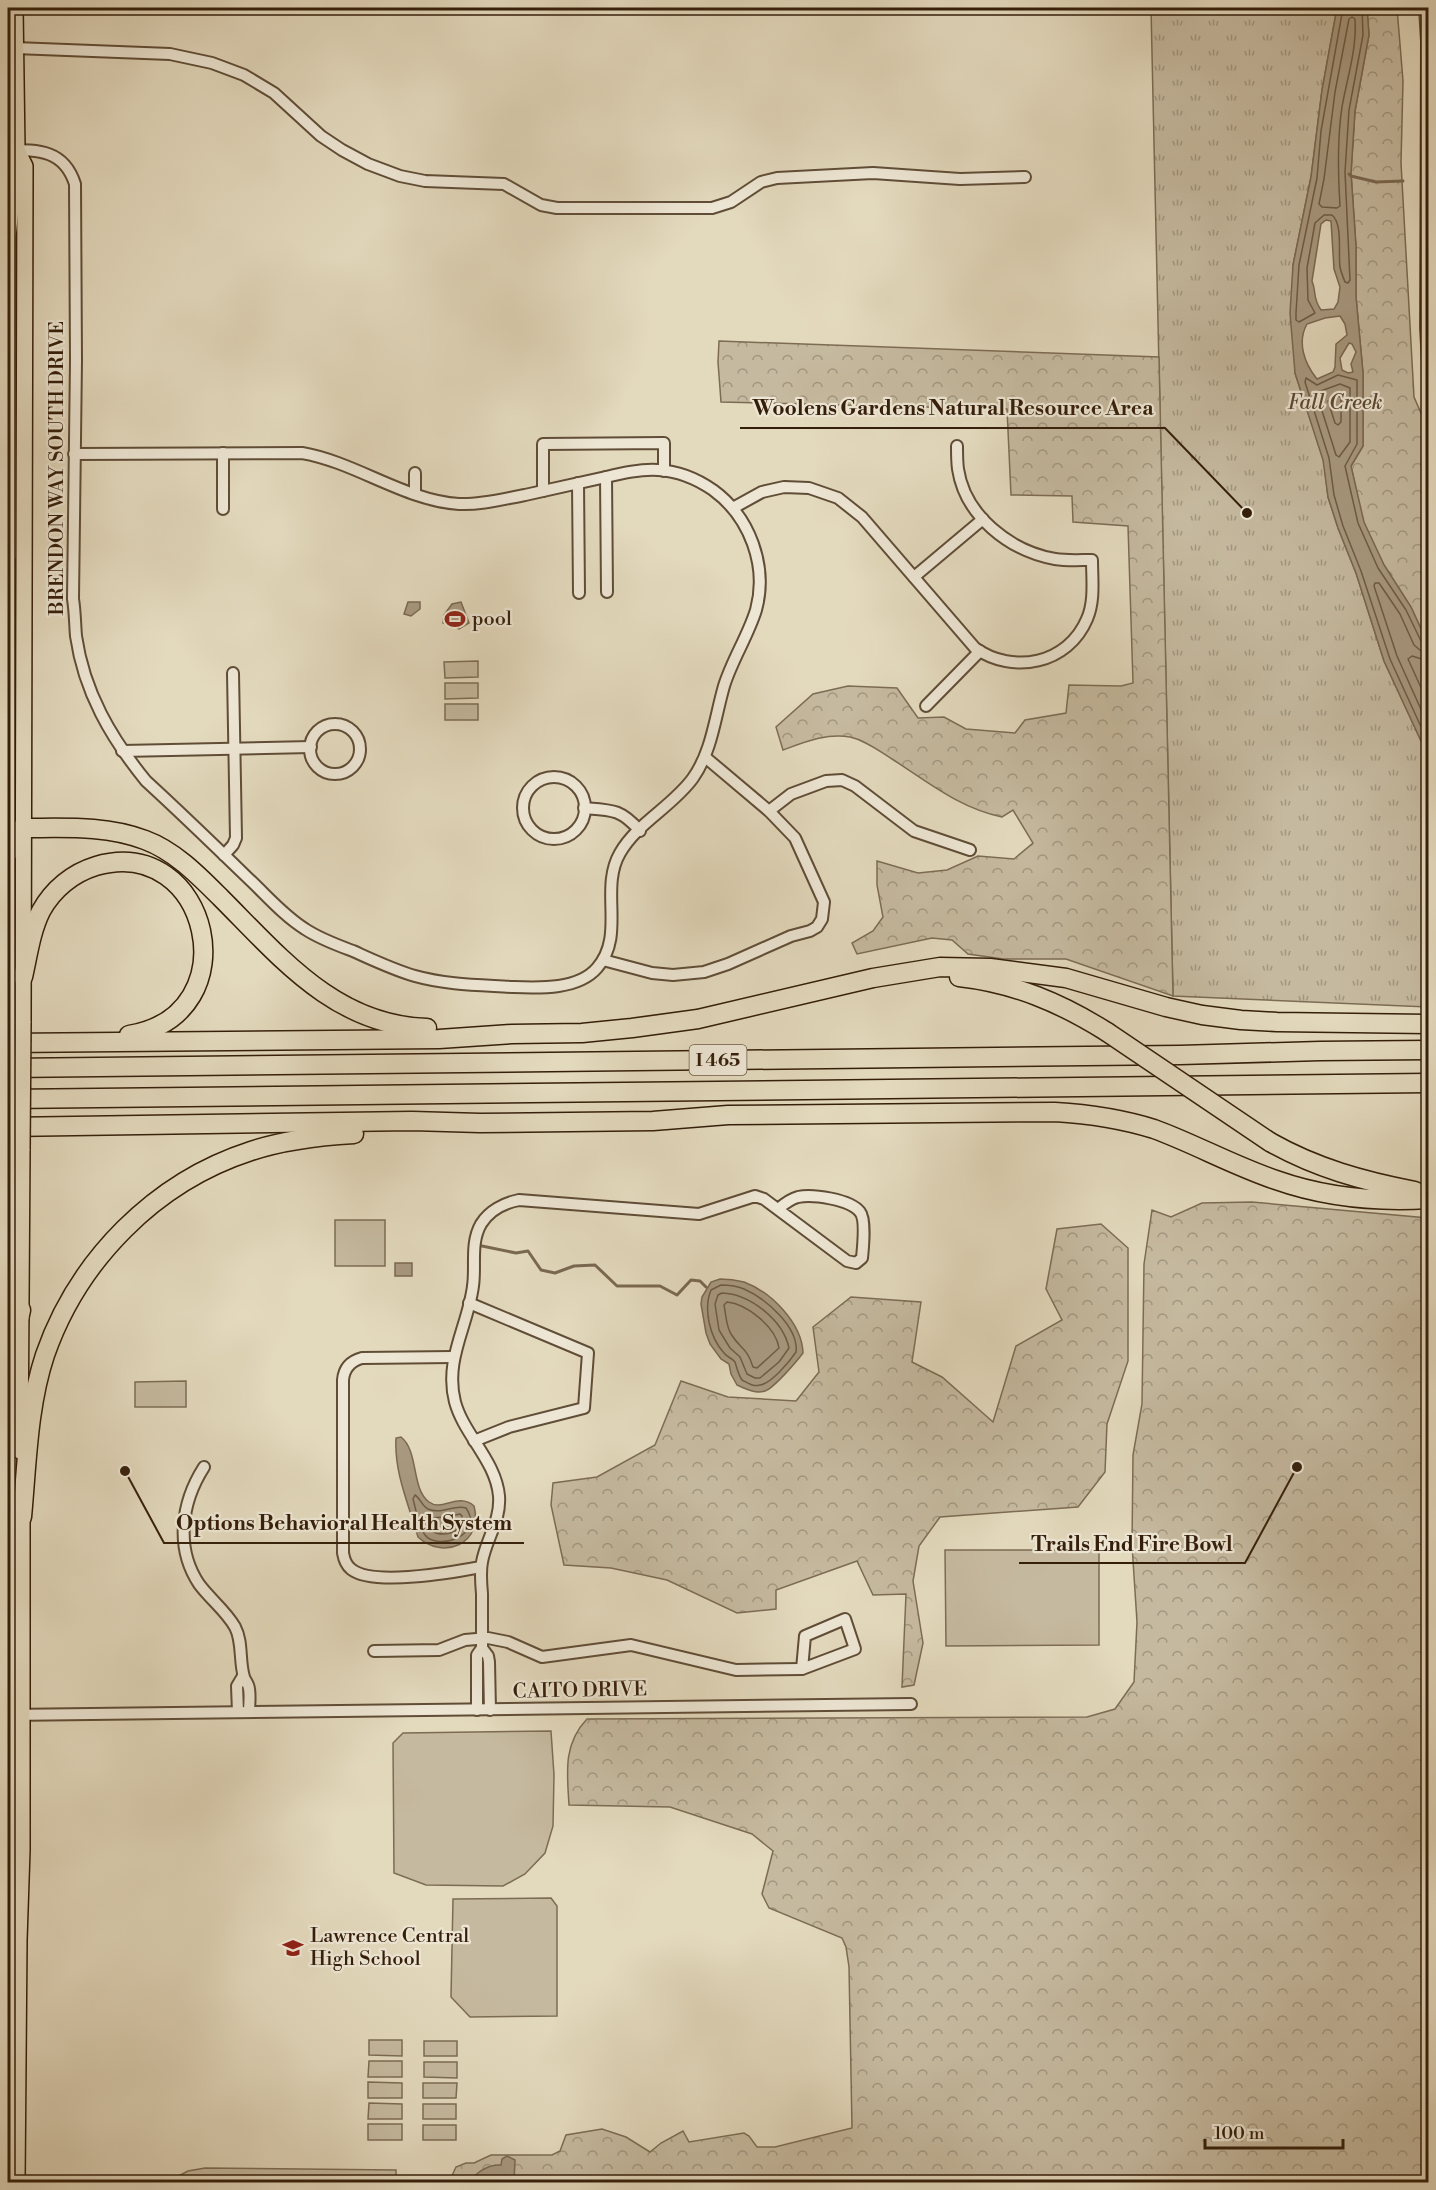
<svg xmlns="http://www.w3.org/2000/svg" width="1436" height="2190" font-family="'Libre Bodoni',serif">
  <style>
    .grass { fill: url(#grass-tufts); stroke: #7c6c54; stroke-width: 1.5 }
    .forest { fill: url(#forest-crowns); stroke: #7c6c54; stroke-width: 1.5 }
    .pitch { fill: #c5b99f; stroke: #7c6c54; stroke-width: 1.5 }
    .water { fill: #a89980; stroke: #7a6851; stroke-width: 1.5; fill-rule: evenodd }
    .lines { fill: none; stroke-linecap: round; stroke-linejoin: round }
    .shore { stroke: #6e5c45; stroke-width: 1.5 }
    .stream { stroke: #7a6851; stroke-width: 3 }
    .minor-casing { stroke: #604d37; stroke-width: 14 }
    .primary-casing { stroke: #341e0a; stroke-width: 18 }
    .motorway-casing { stroke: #341e0a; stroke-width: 21 }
    .minor { stroke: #ede6d4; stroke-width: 10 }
    .primary { stroke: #e3d9bd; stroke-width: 15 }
    .motorway { stroke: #e3d9bd; stroke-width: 18 }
    .primary-bridge-casing { stroke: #341e0a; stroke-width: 18; stroke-linecap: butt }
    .motorway-bridge-casing { stroke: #341e0a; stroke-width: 21; stroke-linecap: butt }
    .primary-bridge { stroke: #e3d9bd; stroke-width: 15 }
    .motorway-bridge { stroke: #e3d9bd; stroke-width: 18 }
    .labels { text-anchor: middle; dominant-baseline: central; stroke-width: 4.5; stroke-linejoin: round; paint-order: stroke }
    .shield { fill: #ede6d4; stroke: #6c5a47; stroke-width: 1.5 }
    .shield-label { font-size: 18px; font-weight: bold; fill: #341e0a }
    .street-label { font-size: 20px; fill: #341e0a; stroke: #ede6d4 }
    .poi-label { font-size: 20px; fill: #341e0a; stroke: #ede6d4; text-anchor: start }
    .water-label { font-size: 21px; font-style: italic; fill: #5d4933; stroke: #ede6d4 }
    .leader { fill: none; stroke: #341e0a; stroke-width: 2 }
    .callout-dot { fill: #341e0a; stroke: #ede6d4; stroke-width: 2 }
    .callout-label { font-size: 21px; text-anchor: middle; font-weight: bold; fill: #341e0a; stroke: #ede6d4; stroke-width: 4.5; stroke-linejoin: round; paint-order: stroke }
  </style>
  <defs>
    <pattern id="grass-tufts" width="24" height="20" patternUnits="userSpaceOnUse" patternTransform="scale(1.5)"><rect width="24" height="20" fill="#c5b99f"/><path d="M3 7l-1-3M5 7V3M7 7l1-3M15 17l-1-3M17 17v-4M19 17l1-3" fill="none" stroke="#a19680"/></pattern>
    <pattern id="forest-crowns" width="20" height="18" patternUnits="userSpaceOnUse" patternTransform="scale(1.5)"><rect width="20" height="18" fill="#c5b99f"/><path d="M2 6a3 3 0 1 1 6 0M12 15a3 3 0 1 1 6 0" fill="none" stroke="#a19680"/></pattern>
  </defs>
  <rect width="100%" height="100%" fill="#e3d9bd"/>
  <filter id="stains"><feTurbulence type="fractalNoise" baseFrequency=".00333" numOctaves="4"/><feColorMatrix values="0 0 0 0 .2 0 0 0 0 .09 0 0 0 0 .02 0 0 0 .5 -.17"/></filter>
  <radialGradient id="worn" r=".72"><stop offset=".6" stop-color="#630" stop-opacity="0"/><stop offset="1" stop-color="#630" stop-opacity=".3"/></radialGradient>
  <path class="grass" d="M1151 8H1337L1322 90 1311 177 1293 265 1295 373 1324 460 1328 497 1338 528 1356 573 1384 661 1428 756V1007L1173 996Z"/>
  <g class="forest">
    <path d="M1367 8H1397L1403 81 1401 163 1414 397 1428 429V644L1411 607 1384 565 1363 522 1351 466 1363 446V373L1356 297V246L1351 173 1355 111 1369 35Z"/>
    <path d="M719 341 1159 357 1173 996 1066 959H1003L968 954 952 940 932 938 857 954 852 943 873 931 883 917 877 885V861L918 873 947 870 978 856 1014 859 1033 843 1013 810 1002 817C959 808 928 782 892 759 880 751 864 740 850 737 826 733 805 742 783 750L776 727 813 694 848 686 897 688 918 718 944 717 966 729 1015 733 1025 720 1066 713 1069 685 1121 686 1133 683 1128 526 1073 522 1072 496 1011 495 1007 409 721 402 718 362Z"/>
    <path d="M1252 1202 1428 1218V2182H449L456 2167 466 2163H474L491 2155H552L560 2151 566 2135 602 2129 626 2137 650 2152 661 2143 683 2131 689 2142 744 2133 749 2136 757 2147H775L852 2128 849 1967 846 1947 842 1938 769 1908 762 1894 773 1851 752 1834 670 1807 569 1805C567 1773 563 1744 587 1719L1087 1717 1115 1709 1134 1682 1137 1622 1132 1545 1133 1455 1142 1404 1144 1264 1152 1210 1171 1217 1202 1203Z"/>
    <path d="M1101 1224 1128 1248V1361L1107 1424 1105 1472 1078 1507 940 1517 919 1546 913 1581 923 1643 914 1685 902 1687 906 1594 873 1595 857 1561 776 1590V1609L737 1613 667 1580 611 1568 564 1565 551 1505 553 1483 597 1477 655 1445 681 1381 728 1397 796 1401 819 1372 813 1327 851 1297 921 1302 912 1362 942 1377 993 1422 1016 1346 1062 1320 1046 1289 1057 1229Z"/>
  </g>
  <g class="pitch">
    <path d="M478 661V677L445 678 444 662Z"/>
    <path d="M445 683H478V698L445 699Z"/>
    <rect x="445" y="704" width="33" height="16"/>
    <rect x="335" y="1220" width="50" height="46"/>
    <path d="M186 1381V1407H135V1382Z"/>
    <path d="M945 1550H1099V1645L946 1646Z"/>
    <path d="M551 1731 554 1775 553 1826 545 1853 525 1874 503 1886 426 1885 394 1873 393 1743 403 1733Z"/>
    <path d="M551 1898 557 1906V2016L470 2017 451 1997 453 1899Z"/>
    <path d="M369 2040H402V2056L369 2055Z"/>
    <rect x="424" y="2041" width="33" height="15"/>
    <path d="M369 2061H402V2077H368Z"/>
    <path d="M424 2062H457V2078L424 2077Z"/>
    <path d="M368 2082 402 2083V2098H368Z"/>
    <path d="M423 2083H457L456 2098H423Z"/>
    <path d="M369 2103 402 2104V2119H368Z"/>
    <rect x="423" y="2104" width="33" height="15"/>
    <rect x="368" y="2124" width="34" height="16"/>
    <rect x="423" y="2125" width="33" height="15"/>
    <path d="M205 2168 396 2170V2182L205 2180 167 2182 188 2171Z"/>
  </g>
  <g class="water">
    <path d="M1337 8H1367L1369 35 1355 111 1351 173 1356 246V297L1363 373V446L1351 466 1364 522 1384 565 1411 607 1428 644V756L1384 661 1356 573 1338 528 1328 497 1323 460 1295 373 1290 313 1293 265 1311 177 1322 90ZM1326 220 1331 221 1334 269 1340 287 1338 302 1334 309 1321 310C1312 297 1317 293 1312 281L1321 224ZM1340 316 1345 324 1347 335 1336 344 1335 367 1333 372 1317 379C1304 363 1297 342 1307 324L1325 318ZM1349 343 1352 344 1356 352 1351 364 1353 372 1348 373 1342 370 1340 358Z"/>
    <path d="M408 602H420V609L411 616 404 614Z"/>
    <path d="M461 602 469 623 459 629 443 623 444 615 452 604Z"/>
    <rect x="395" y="1263" width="17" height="13"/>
    <path d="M720 1279C728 1279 736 1280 744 1282 771 1292 802 1323 803 1353 797 1361 774 1388 765 1391 755 1394 746 1389 737 1385L731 1374 729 1364 721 1359 710 1344 706 1333 701 1304 702 1297 711 1282Z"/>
    <path d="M401 1437C419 1451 411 1489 429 1502 442 1512 458 1492 474 1506 484 1545 442 1560 418 1537 409 1505 394 1473 396 1438Z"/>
    <path d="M507 2156 515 2160 514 2182H470C476 2172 489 2164 501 2165L502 2159Z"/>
  </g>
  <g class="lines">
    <g class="shore">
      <path d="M1343 8 1321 131 1317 178 1299 265 1296 313V320L1299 322 1315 313 1308 300 1307 268 1315 223 1324 215H1332C1343 224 1338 253 1340 267 1341 272 1343 277 1345 282L1348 283 1350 280 1345 172 1349 110 1363 35 1362 8"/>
      <path d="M1352 17 1355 19C1357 50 1347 78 1342 107 1337 139 1338 174 1340 206L1337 208 1322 207 1319 204 1324 179 1335 92 1349 19Z"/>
      <path d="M1340 384 1350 388V442L1339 457 1336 455 1317 395 1318 392Z"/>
      <path d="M1338 395 1341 398V422L1338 425 1335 423 1328 401Z"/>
      <path d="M1428 645 1421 641 1406 610 1378 568 1358 523 1345 466 1357 444V380L1338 375 1317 385 1306 378 1305 382 1329 458 1334 495 1343 526 1361 571 1390 659 1428 742"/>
      <path d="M1428 652 1421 651 1414 645 1400 614 1379 583H1375L1374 586 1397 656 1428 725"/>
      <path d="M1428 661 1412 656 1408 659 1428 703"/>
      <path d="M721 1285C729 1285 737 1286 744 1289 765 1298 799 1327 796 1352 790 1361 771 1384 760 1385 753 1387 748 1383 742 1380 738 1374 737 1368 735 1362 732 1358 727 1357 724 1353 710 1338 703 1309 711 1290Z"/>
      <path d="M722 1293C750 1294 783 1320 789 1348L779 1362 760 1378H755L747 1374 740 1357 730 1348 719 1330 715 1304 718 1295Z"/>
      <path d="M727 1302C747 1304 776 1327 779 1348L757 1368 753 1367C747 1347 740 1349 731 1334 726 1326 726 1315 724 1305Z"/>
      <path d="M415 1495C420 1498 422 1506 428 1509 441 1515 454 1504 466 1508 485 1536 437 1551 425 1535 418 1526 416 1509 413 1499Z"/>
      <path d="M460 1514 462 1516V1523C456 1535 441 1537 430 1530L427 1521 429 1518 445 1517Z"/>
    </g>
    <g class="stream">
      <path d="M1349 174 1351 176 1376 182 1403 181"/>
      <path d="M482 1246 516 1253 528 1251 541 1270 555 1273 574 1266 595 1265 617 1286H660L677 1295 691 1280 700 1281 706 1287"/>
    </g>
    <g class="minor-casing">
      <g id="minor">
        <path d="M1425 8 1427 41 1426 328 1428 362"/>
        <path d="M15 48 170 54 212 63 244 75 274 93 321 136 342 150 368 164 400 176 425 181 504 184 541 205 557 208H712L731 202 761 182 777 178 873 173 960 179 1025 177"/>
        <path d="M8 150C39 150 64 150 75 184L76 360 73 599C75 611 75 624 76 636 84 692 111 738 146 781 181 813 215 846 249 879 267 896 284 916 305 929 320 939 337 945 353 951 373 960 394 970 415 976 447 985 480 985 512 987 539 988 578 990 597 968 626 935 599 889 620 853 637 823 673 806 693 778 712 751 715 717 724 686 732 660 748 636 756 610 768 566 750 517 713 490 697 479 677 471 658 470 640 469 623 473 606 477 579 483 552 489 525 495 503 499 481 505 459 504 406 501 355 462 302 453L74 454"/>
        <path d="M223 453V509"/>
        <path d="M415 473V493"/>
        <path d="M606 477 607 592"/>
        <path d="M578 483 579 593"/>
        <path d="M543 491V444L664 443V471"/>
        <path d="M733 508 762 492 784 487 809 488 838 498 862 517 975 648C1013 675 1068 664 1087 619 1095 601 1092 579 1092 560 1080 560 1067 561 1055 559 1010 551 965 516 958 469 957 462 957 453 957 446"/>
        <path d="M914 577 983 519"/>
        <path d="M926 706 980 651"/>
        <circle cx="335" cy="749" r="25"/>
        <path d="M122 751 311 747"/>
        <circle cx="554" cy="808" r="31"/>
        <path d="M584 808C612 810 621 809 640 831"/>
        <path d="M769 811 791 794 826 781 842 780 855 786 914 831 970 850"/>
        <path d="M224 855 233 845 236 838 233 673"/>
        <path d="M603 960 652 973 673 975 704 972 728 964 791 936 810 931 817 927 822 919 824 902 795 838 769 811 705 757"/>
        <path d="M469 1303 588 1353 584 1408 509 1427 474 1441"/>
        <path d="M453 1357 362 1358C351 1361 344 1368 343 1380V1553C344 1559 346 1565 351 1569 373 1587 454 1572 481 1567"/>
        <path d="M204 1467C181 1503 175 1548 199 1584 210 1599 226 1611 235 1627 243 1642 239 1661 244 1677 245 1680 247 1682 248 1685 251 1692 249 1704 249 1712"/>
        <path d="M845 1619 855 1649 802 1669 805 1636Z"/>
        <path d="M482 1648 488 1656 489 1662 490 1710"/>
        <path d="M374 1651 439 1650 465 1640 488 1638 508 1642 542 1657 631 1645 736 1670 802 1669"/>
        <path d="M477 1710V1655L482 1648C482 1630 482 1612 482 1594 481 1583 480 1572 482 1562 486 1539 501 1521 499 1496 496 1461 464 1435 455 1402 444 1360 468 1326 473 1286 476 1266 470 1243 481 1224 489 1211 504 1203 519 1200L699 1214 755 1196 764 1199 847 1261 856 1263 862 1258C863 1248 866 1219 860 1212 850 1199 812 1194 798 1197 790 1199 784 1204 778 1209"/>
        <path d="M238 1712 237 1686 243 1676"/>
        <path d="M8 1715 911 1704"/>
        <path d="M8 1850H22"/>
      </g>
    </g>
    <g class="primary-casing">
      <g id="primary">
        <path d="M17 150 25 166 23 1023"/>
        <path d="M8 557V237L17 150 15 8"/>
        <path d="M20 1451 22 1149"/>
        <path d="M17 2182 19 1940 22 1850V1508"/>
      </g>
    </g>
    <g class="motorway-casing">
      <g id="motorway">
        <path d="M8 853 14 832 23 828C64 828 106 825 145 840 175 851 199 876 221 898 280 957 336 1026 427 1028"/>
        <path d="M23 977C28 955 31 931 41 911 53 889 73 873 96 866 209 833 252 1015 129 1035"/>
        <path d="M959 977C1014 983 1061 1003 1107 1032"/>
        <path d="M8 1043 439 1039 512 1034 582 1033 632 1028 698 1019 873 978 940 967 990 968 1066 978 1166 1007 1202 1015 1241 1020 1277 1022 1428 1024"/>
        <path d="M8 1068 1180 1055 1320 1051 1428 1050"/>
        <path d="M8 1099 1428 1083"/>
        <path d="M8 1127 412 1121 480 1123 653 1121 728 1115 1055 1112C1089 1114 1122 1119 1154 1129 1195 1144 1234 1166 1276 1180 1324 1197 1378 1202 1428 1199"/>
        <path d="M1270 1142C1316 1168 1363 1181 1415 1191"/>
        <path d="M8 1332 18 1324 21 1310"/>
        <path d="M22 1517C27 1463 28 1406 45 1355 78 1260 155 1182 251 1151 284 1140 319 1136 354 1134"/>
      </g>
    </g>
    <use href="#minor" class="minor"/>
    <use href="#primary" class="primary"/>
    <use href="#motorway" class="motorway"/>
    <g class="primary-bridge-casing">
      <path id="primary-bridge" d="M22 1149 23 1023"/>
    </g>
    <g class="motorway-bridge-casing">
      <path id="motorway-bridge" d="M1107 1032 1270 1142"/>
    </g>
    <use href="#primary-bridge" class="primary-bridge"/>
    <use href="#motorway-bridge" class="motorway-bridge"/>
  </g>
  <defs>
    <g id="stadium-bare" transform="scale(1.62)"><path d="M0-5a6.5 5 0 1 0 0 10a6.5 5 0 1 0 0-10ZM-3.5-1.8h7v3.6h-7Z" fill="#8f2418" stroke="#ede6d4" stroke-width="2.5" paint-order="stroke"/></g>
    <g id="school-bare" transform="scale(1.62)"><path d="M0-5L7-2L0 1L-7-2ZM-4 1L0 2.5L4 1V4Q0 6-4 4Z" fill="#8f2418" stroke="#ede6d4" stroke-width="2.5" paint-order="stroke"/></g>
  </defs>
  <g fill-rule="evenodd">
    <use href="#stadium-bare" x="455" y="619"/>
    <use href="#school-bare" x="293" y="1948"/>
  </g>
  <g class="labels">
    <rect class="shield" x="689.5" y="1045" width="57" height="30" rx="4.5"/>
    <g class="shield-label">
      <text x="718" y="1060">I 465</text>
    </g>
    <g class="street-label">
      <text transform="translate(57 468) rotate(-90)">BRENDON WAY SOUTH DRIVE</text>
      <text transform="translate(580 1691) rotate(-1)">CAITO DRIVE</text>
    </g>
    <g class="poi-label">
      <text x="472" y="619">pool</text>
      <text x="310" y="1936">Lawrence Central<tspan x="310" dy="23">High School</tspan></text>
    </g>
    <g class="water-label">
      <text x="1335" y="403">Fall Creek</text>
    </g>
  </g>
  <path class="leader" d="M1247 513L1165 428H740M125 1471L164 1543H524M1297 1467L1245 1563H1019"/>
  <g class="callout-dot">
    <circle cx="1247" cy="513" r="6"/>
    <circle cx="125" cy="1471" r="6"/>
    <circle cx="1297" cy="1467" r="6"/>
  </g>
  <g class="callout-label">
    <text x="953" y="415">Woolens Gardens Natural Resource Area</text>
    <text x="344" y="1530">Options Behavioral Health System</text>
    <text x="1132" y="1551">Trails End Fire Bowl</text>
  </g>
  <rect width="1436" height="2190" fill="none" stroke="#e3d9bd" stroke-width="30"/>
  <rect x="9" y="9" width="1418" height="2172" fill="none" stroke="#341e0a" stroke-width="3"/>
  <rect x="15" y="15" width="1406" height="2160" fill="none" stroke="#341e0a" stroke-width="1.5"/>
  <path d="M1205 2139v9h138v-9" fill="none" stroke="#341e0a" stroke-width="3"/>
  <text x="1214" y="2139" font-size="18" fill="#341e0a" stroke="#ede6d4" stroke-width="4.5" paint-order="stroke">100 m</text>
  <rect width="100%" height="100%" filter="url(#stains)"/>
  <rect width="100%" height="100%" fill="url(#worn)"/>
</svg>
